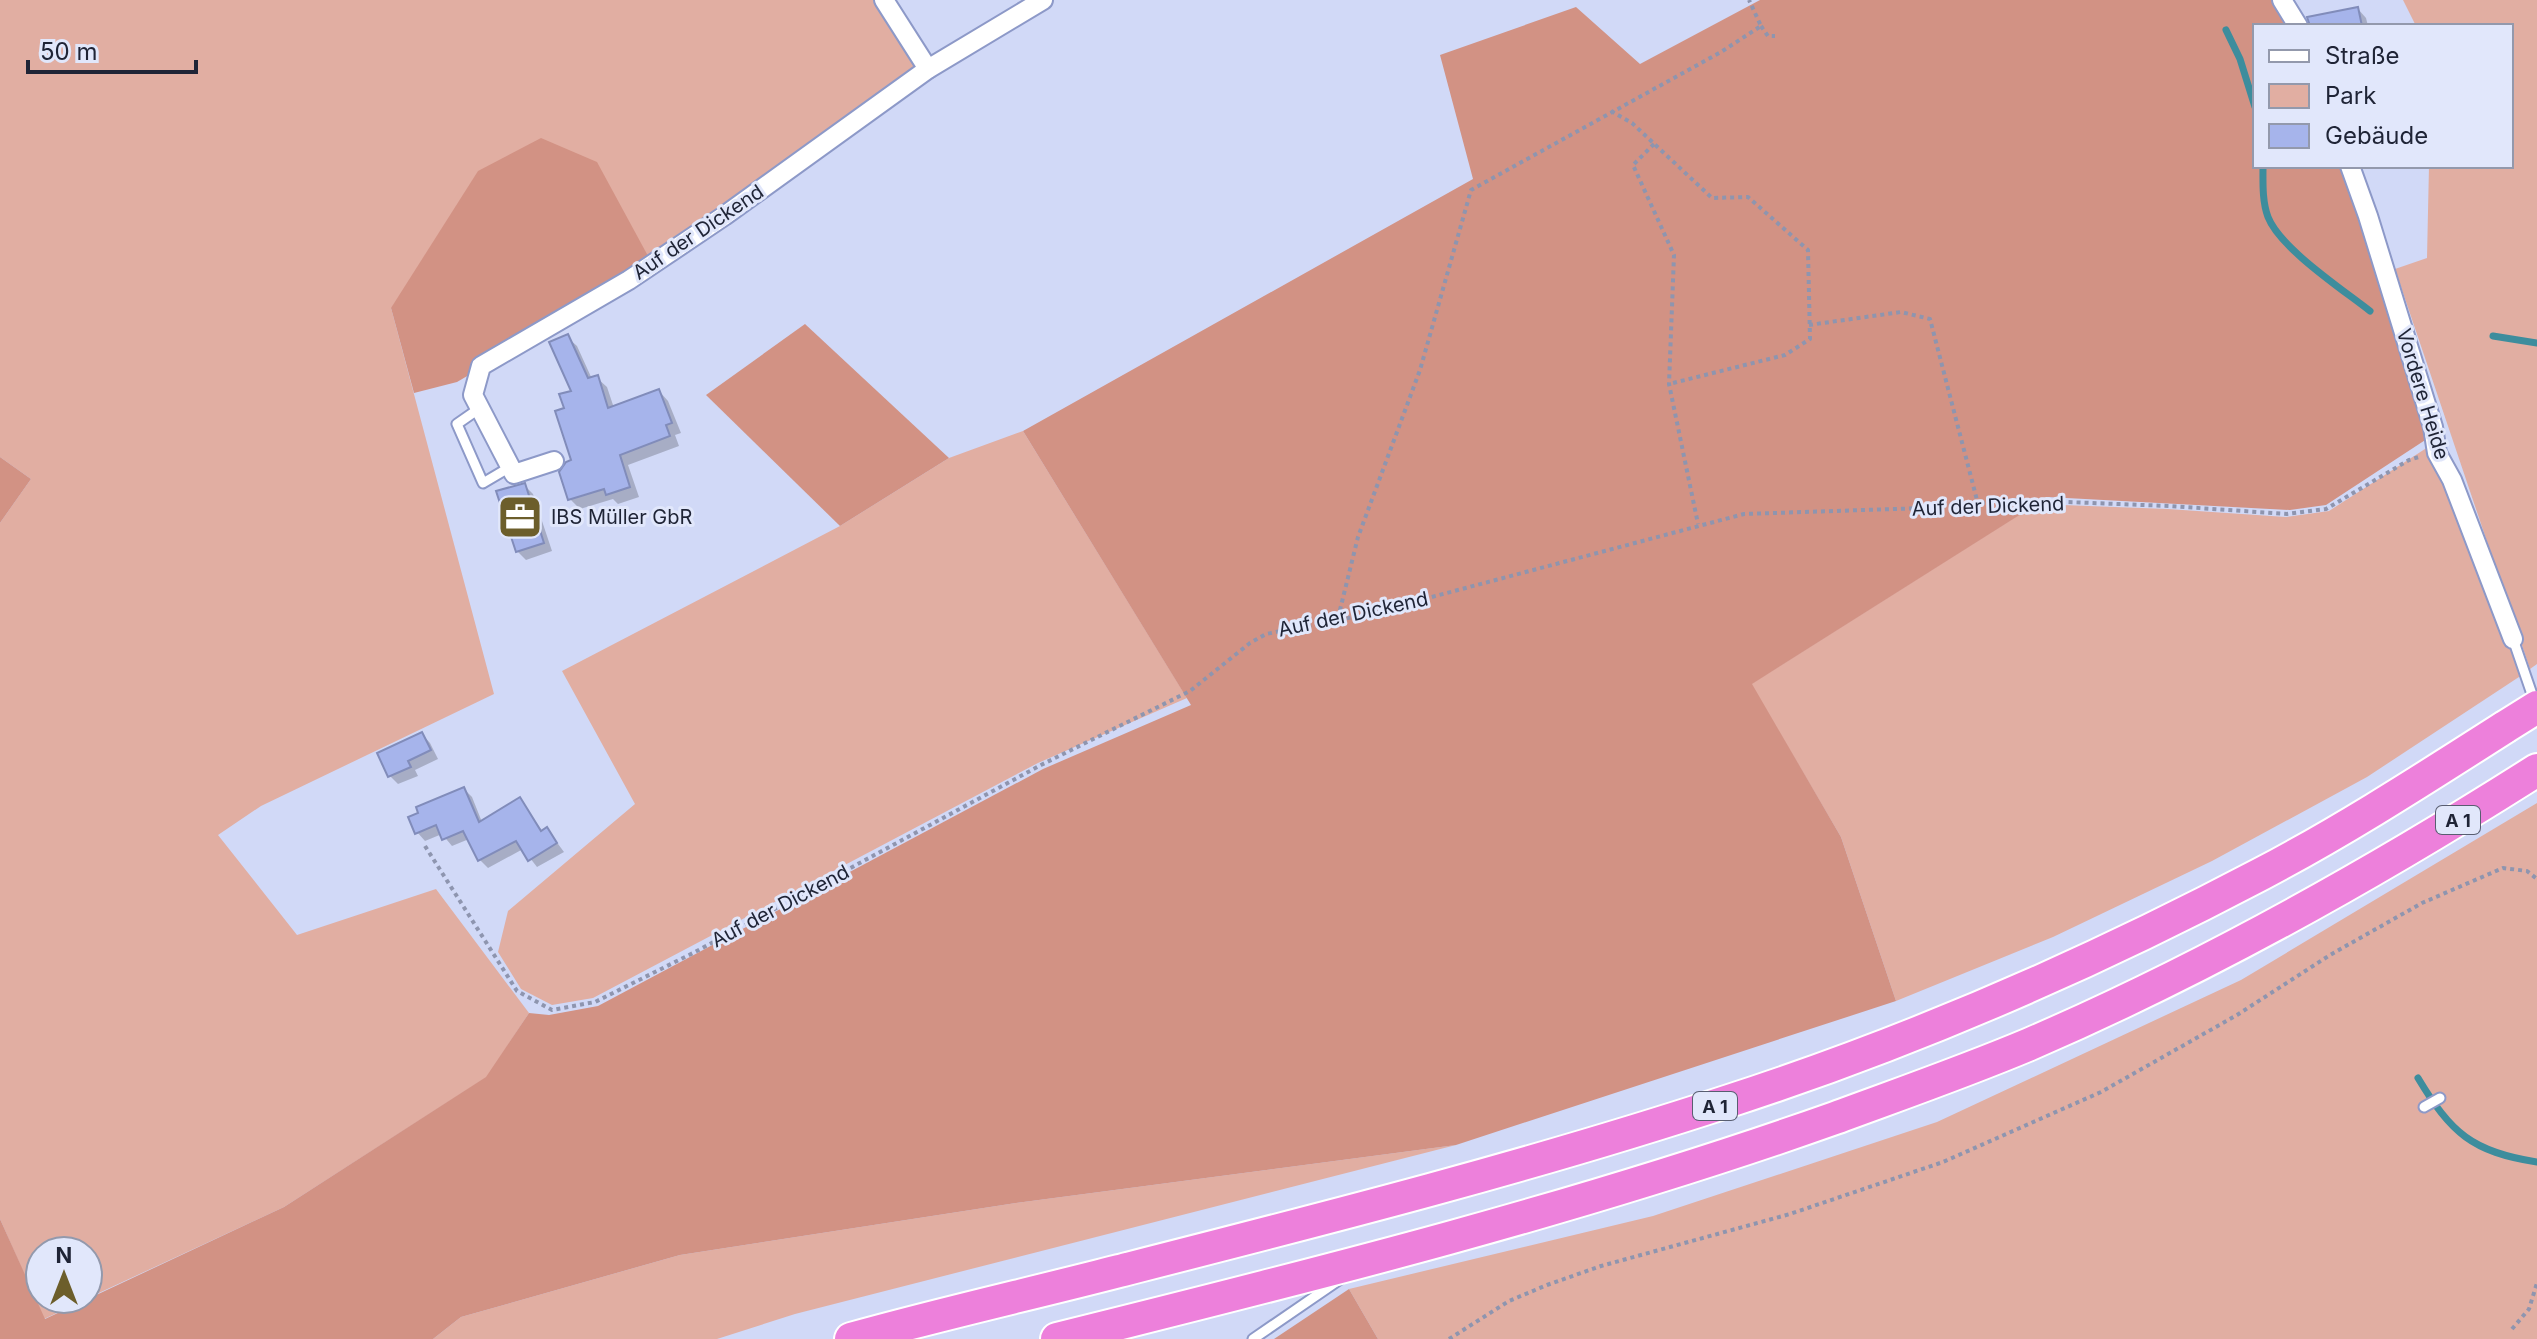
<svg xmlns="http://www.w3.org/2000/svg" width="2537" height="1339" font-family="Inter,sans-serif">
  <style>
    .green { fill: #e1aea2 }
    .forest { fill: #d29284 }
    .shadow { fill: #0003 }
    .lines { fill: none; stroke-linecap: round; stroke-linejoin: round }
    .stream { stroke: #3d8d9d; stroke-width: 7 }
    .building { fill: #a6b4eb; stroke: #818cba; stroke-width: 2 }
    .service-casing { stroke: #8d99c8; stroke-width: 13 }
    .minor-casing { stroke: #8d99c8; stroke-width: 22 }
    .motorway-casing { stroke: #fff; stroke-width: 36 }
    .path { stroke: #8e95af; stroke-width: 4; stroke-dasharray: 4 4; stroke-linecap: butt }
    .service { stroke: #fff; stroke-width: 9 }
    .minor { stroke: #fff; stroke-width: 18 }
    .motorway { stroke: #ed80db; stroke-width: 32 }
    .motorway-bridge-casing { stroke: #fff; stroke-width: 36; stroke-linecap: butt }
    .motorway-bridge { stroke: #ed80db; stroke-width: 32 }
    .labels { text-anchor: middle; dominant-baseline: central; stroke-width: 6; stroke-linejoin: round; paint-order: stroke }
    .shield { fill: #e1e7fb; stroke: #595e71; stroke-width: 2 }
    .shield-label { font-size: 18px; font-weight: bold; fill: #1f2436 }
    .street-label { font-size: 20px; fill: #1f2436; stroke: #e1e7fb }
    .poi-label { font-size: 20px; fill: #1f2436; stroke: #e1e7fb; text-anchor: start }
  </style>
  <rect width="100%" height="100%" fill="#d1d9f7"/>
  <g class="green">
    <path d="M0 0H876L918 68 649 258 391 308 494 694 261 806 218 835 297 935 436 889 529 1013 487 1077 284 1207 88 1298V1251H40V1299H87L44 1319 0 1219V523L31 479 0 457Z"/>
    <path d="M2403 0H2537V664L2530 669 2395 269 2427 258 2429 166H2511V26H2416Z"/>
    <path d="M1023 431 1187 698 1038 763 593 998 552 1005 521 989 498 952 508 911 635 804 562 671 840 526 949 458Z"/>
    <path d="M2442 438 2522 675 2367 777 2212 861 2053 937 1896 1001 1841 837 1751 684 2036 504 2168 509 2286 517 2329 511Z"/>
    <path d="M2537 803V1339H1378L1349 1289 1653 1216 1937 1122 2241 980Z"/>
    <path d="M1456 1145 795 1314 717 1339H433L461 1317 680 1255 1016 1203Z"/>
  </g>
  <g class="forest">
    <path d="M1760 0H2275L2289 26H2255V166H2342L2439 431 2326 505 2290 510 2048 497 1752 684 1841 837 1896 1001 1456 1145 1016 1203 680 1255 461 1317 433 1339H0V1219L45 1319 284 1207 486 1077 529 1013 549 1015 598 1006 1043 769 1191 705 1023 431 1473 179 1440 55 1576 7 1640 64Z"/>
    <path d="M541 138 597 162 654 267 457 382 414 393 391 308 478 171Z"/>
    <path d="M805 324 949 458 840 526 706 395Z"/>
    <path d="M0 457 31 479 0 523Z"/>
    <path d="M1349 1289 1378 1339H1274Z"/>
  </g>
  <g class="shadow">
    <path d="M2358 9 2366 18 2368 26H2318Z"/>
    <path d="M567 337 577 346 592 379 597 378 607 387 614 408 659 391 668 401 681 433 675 435 679 446 628 465 639 497 618 504 613 499 580 509 570 499 573 462 566 410 573 392Z"/>
    <path d="M524 485 533 494 552 551 526 560 517 551Z"/>
    <path d="M422 734 430 743 438 759 415 770 418 776 398 784 390 776Z"/>
    <path d="M464 789 472 797 482 822 520 800 543 832 547 829 564 852 537 867 523 849 488 868 480 860 469 839 452 846 442 834 425 841 417 832Z"/>
  </g>
  <g class="lines">
    <g class="stream">
      <path d="M2226 30 2240 59 2255 107"/>
      <path d="M2263 166C2263 182 2262 201 2268 217 2280 248 2342 289 2370 311"/>
      <path d="M2493 336 2537 343"/>
      <path d="M2418 1078C2451 1133 2472 1152 2537 1162"/>
    </g>
  </g>
  <g class="building">
    <path d="M2358 7 2362 26H2310L2307 17Z"/>
    <path d="M568 334 588 378 598 375 608 408 659 389 672 423 666 425 670 436 620 455 630 487 606 495 604 489 568 500 559 472 566 462 571 460 555 411 564 408 559 394 571 391 549 342Z"/>
    <path d="M525 483 544 543 516 552 496 491Z"/>
    <path d="M422 732 431 750 408 761 411 767 388 777 377 753Z"/>
    <path d="M464 787 479 822 520 797 541 831 547 827 557 843 528 861 516 841 478 861 463 831 442 840 436 825 415 834 408 817 418 813 416 807Z"/>
  </g>
  <g class="lines">
    <g class="service-casing">
      <g id="service">
        <path d="M480 408 457 424 483 483 510 467"/>
        <path d="M2513 639 2535 703"/>
        <path d="M2424 1107 2440 1098"/>
        <path d="M1253 1339 1339 1280"/>
      </g>
    </g>
    <g class="minor-casing">
      <g id="minor">
        <path d="M884 0 928 69"/>
        <path d="M2282 0 2298 26"/>
        <path d="M2350 166 2368 216 2433 427 2437 453 2452 480 2513 639"/>
        <path d="M554 461 514 474 473 395 481 366 629 280 724 216 928 69 1043 0"/>
      </g>
    </g>
    <g class="motorway-casing">
      <g id="motorway">
        <path d="M851 1339C940 1314 1030 1294 1119 1271 1323 1219 1528 1167 1729 1101 1911 1042 2092 963 2261 874 2345 830 2425 778 2505 727"/>
        <path d="M1057 1339C1319 1274 1581 1208 1835 1118 1900 1094 1966 1071 2030 1044 2206 968 2375 873 2537 770"/>
      </g>
    </g>
    <g class="path">
      <path d="M1761 26 1768 36H1775"/>
      <path d="M1611 111 1632 123 1712 198 1748 197 1808 250 1810 339 1785 355 1669 384"/>
      <path d="M1654 144 1633 165 1674 255 1669 384 1698 524"/>
      <path d="M1809 325 1901 312 1930 319 1978 504"/>
      <path d="M1338 618 1358 537 1420 370 1471 190 1721 52 1761 26 1749 0"/>
      <path d="M425 846 517 991 552 1010 595 1002 695 952 1041 765 1190 691 1250 643 1266 634 1364 615 1744 514 1924 508 2016 500 2169 506 2287 514 2326 509 2409 460 2419 457"/>
      <path d="M2512 1329 2529 1309 2537 1283"/>
      <path d="M1449 1339 1509 1301 1547 1285 1601 1266 1790 1214 1943 1162 2101 1092 2237 1015 2330 955 2422 903 2503 868 2527 871 2537 879"/>
    </g>
    <use href="#service" class="service"/>
    <use href="#minor" class="minor"/>
    <use href="#motorway" class="motorway"/>
    <g class="motorway-bridge-casing">
      <path id="motorway-bridge" d="M2505 727 2537 707"/>
    </g>
    <use href="#motorway-bridge" class="motorway-bridge"/>
  </g>
  <defs>
    <g id="office-square" transform="scale(2.3)"><rect x="-9" y="-9" width="18" height="18" rx="4" fill="#6c5e2b" stroke="#e1e7fb"/><path d="M-6-3h4V-5.5h4V-3h4V5H-6ZM-1-4.5V-3h2v-1.5ZM-6 0V1H6V0Z" fill="#fff"/></g>
  </defs>
  <g fill-rule="evenodd">
    <use href="#office-square" x="520" y="517"/>
  </g>
  <g class="labels">
    <g class="shield">
      <rect x="2436" y="806" width="44" height="28" rx="6"/>
      <rect x="1693" y="1092" width="44" height="28" rx="6"/>
    </g>
    <g class="shield-label">
      <text x="2458" y="820">A 1</text>
      <text x="1715" y="1106">A 1</text>
    </g>
    <g class="street-label">
      <text transform="translate(698 232) rotate(-34)">Auf der Dickend</text>
      <text transform="translate(2423 394) rotate(73)">Vordere Heide</text>
      <text transform="translate(1988 506) rotate(-2)">Auf der Dickend</text>
      <text transform="translate(1353 614) rotate(-12)">Auf der Dickend</text>
      <text transform="translate(780 906) rotate(-28)">Auf der Dickend</text>
    </g>
    <g class="poi-label">
      <text x="551" y="517">IBS Müller GbR</text>
    </g>
  </g>
  <rect x="2253" y="24" width="260" height="144" fill="#e1e7fb" stroke="#9399ac" stroke-width="2"/>
  <rect x="2269" y="50" width="40" height="12" fill="#ffffff" stroke="#9399ac" stroke-width="2"/>
  <text x="2325" y="64" font-size="24" fill="#1f2436">Straße</text>
  <rect x="2269" y="84" width="40" height="24" fill="#e1aea2" stroke="#9399ac" stroke-width="2"/>
  <text x="2325" y="104" font-size="24" fill="#1f2436">Park</text>
  <rect x="2269" y="124" width="40" height="24" fill="#a6b4eb" stroke="#9399ac" stroke-width="2"/>
  <text x="2325" y="144" font-size="24" fill="#1f2436">Gebäude</text>
  <g transform="translate(64 1275)"><circle r="38" fill="#e1e7fb" stroke="#9399ac" stroke-width="2"/>
  <path d="M0-6L14 30L0 20L-14 30Z" fill="#6c5e2b"/>
  <text y="-12" font-size="22" font-weight="bold" text-anchor="middle" fill="#1f2436">N</text>
  </g>
  <path d="M28 60v12h168v-12" fill="none" stroke="#1f2436" stroke-width="4"/>
  <text x="40" y="60" font-size="24" fill="#1f2436" stroke="#e1e7fb" stroke-width="6" paint-order="stroke">50 m</text>
</svg>
